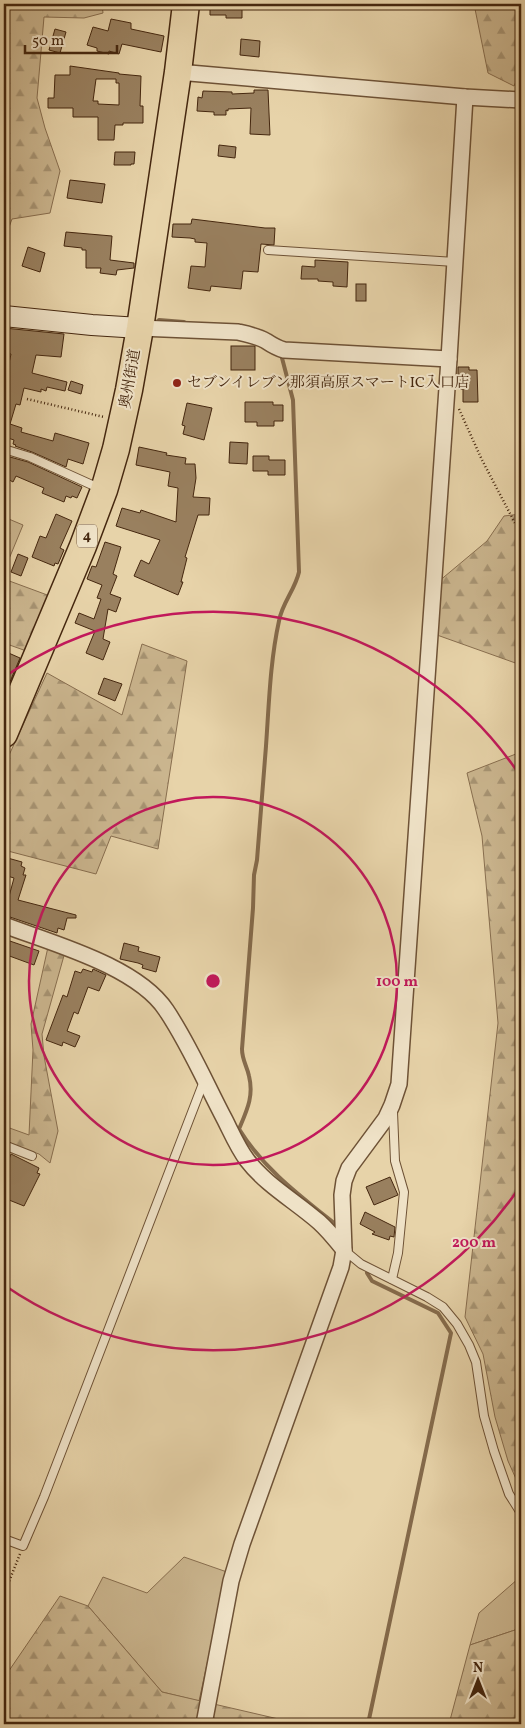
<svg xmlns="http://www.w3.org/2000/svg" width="525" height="1728" font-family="Vollkorn,'Noto Serif JP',serif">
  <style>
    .green { fill: #cbb68f; stroke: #886e4f }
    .forest { fill: url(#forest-firs); stroke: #886e4f }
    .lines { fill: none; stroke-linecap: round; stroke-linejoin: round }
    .stream { stroke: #856b4c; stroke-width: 4 }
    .building { fill: #99805f; stroke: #45270f; fill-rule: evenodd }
    .lane-casing { stroke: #6e5236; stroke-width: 10 }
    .street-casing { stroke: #6e5236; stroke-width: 18 }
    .secondary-casing { stroke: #45270f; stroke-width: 22 }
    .highway-casing { stroke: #45270f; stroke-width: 29 }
    .path { stroke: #45270f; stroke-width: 2.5; stroke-dasharray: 1 2.5; stroke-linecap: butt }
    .lane { stroke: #efe2c7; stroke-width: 8 }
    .street { stroke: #efe2c7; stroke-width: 15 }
    .secondary { stroke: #efe2c7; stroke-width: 20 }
    .highway { stroke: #e7d3a9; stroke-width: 26 }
    .ring { fill: none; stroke: #c2185b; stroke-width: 2.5 }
    .poi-dot { fill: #8f2418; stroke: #efe2c7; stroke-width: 2 }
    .labels { text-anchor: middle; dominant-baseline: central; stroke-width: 4; stroke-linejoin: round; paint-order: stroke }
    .shield { fill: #efe2c7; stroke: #785f46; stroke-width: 1 }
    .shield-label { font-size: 14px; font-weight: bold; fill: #45270f }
    .street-label { font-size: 15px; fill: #45270f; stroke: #efe2c7 }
    .poi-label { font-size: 15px; fill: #45270f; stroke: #efe2c7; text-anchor: start }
    .centre { fill: #c2185b; stroke: #efe2c7; stroke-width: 2.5 }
    .ring-label { font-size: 15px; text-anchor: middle; font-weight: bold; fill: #c2185b; stroke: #efe2c7; stroke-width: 4; stroke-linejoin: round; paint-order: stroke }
  </style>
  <defs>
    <pattern id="forest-firs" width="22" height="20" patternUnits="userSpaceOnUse" patternTransform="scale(1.25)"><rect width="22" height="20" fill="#cbb68f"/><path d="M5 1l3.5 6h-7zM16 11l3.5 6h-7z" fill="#a79473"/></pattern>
  </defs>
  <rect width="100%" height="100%" fill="#e7d3a9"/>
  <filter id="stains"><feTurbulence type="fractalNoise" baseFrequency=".004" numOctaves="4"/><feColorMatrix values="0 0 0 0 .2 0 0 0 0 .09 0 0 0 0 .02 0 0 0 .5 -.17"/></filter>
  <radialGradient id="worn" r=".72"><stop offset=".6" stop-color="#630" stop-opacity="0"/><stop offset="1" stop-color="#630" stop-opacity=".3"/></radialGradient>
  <g class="green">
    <path d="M184 1557 227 1572 199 1701 162 1692 88 1606 103 1577 147 1593Z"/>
    <path d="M521 1565V1628L470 1645 479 1613 519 1578Z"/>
  </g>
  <g class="forest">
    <path d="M4 4H102L103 13 84 18 44 17 37 98 45 128 60 171 50 213 12 219 4 241Z"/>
    <path d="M474 4H521V71L514 86 488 73Z"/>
    <path d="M521 514V665L437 635 438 582 487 541 504 516Z"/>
    <path d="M4 517 23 525 4 571Z"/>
    <path d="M4 579 50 596 32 653 4 643Z"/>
    <path d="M142 644 187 661 158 849 111 836 96 874 4 850V766L47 673 122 715Z"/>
    <path d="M521 752V1490L508 1461 495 1417 483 1354 465 1317 498 1023 482 836 467 773Z"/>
    <path d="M48 947 65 952 42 1034 44 1056 58 1131 50 1163 39 1154 4 1142V1126L29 1135 33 1050 31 1024Z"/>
    <path d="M60 1596 88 1606 162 1692 300 1724H4V1678Z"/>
    <path d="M521 1628V1724H449L470 1645Z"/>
  </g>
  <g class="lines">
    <g class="stream">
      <path d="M159 320 184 322"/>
      <path d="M282 358 293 400 299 572C295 590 282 603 279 621 270 662 269 704 266 746 263 784 260 822 257 860L254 875 253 908 242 1049C242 1060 247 1066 249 1076 254 1096 247 1110 239 1129 263 1168 299 1195 334 1223"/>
      <path d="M367 1273 372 1281 438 1313 451 1333 368 1724"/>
    </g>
  </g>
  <g class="building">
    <path d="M210 4H242V18H226V15H210Z"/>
    <path d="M111 19 131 23V29L164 36 161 52 122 44 119 54 109 51V54L97 51V48L87 45 93 27 108 31Z"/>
    <path d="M55 29 66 32 60 53 49 50Z"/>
    <path d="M241 39 260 41 259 57 240 55Z"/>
    <path d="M70 66 119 73V74L141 76 140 106H143V123H123V125H115L114 140H98V117H73V108H48V98H54L55 75H70ZM96 79H116V83H119V105L98 104V101H93Z"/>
    <path d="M254 90H268L270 135 250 134 251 108 228 109V111L226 110V115H214V112L197 111 198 97 202 98 203 91 232 92V94L254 93Z"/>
    <path d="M219 145 236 147 235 158 218 156Z"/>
    <path d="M115 152H135L134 164H131V165H114Z"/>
    <path d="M70 180 105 184 102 203 67 198Z"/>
    <path d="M192 219 265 228H275L274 245 261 244 258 272 243 271 241 289 211 286 210 291 188 288 191 266 205 267 207 243 195 242V239L190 238 172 237 173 224H191Z"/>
    <path d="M66 232 112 236 110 260 134 263V268L117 270 116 275 100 273 101 268H86V250H82V248L64 246Z"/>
    <path d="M28 247 45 253 40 272 22 266Z"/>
    <path d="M315 260 348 262 347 287 333 286V282L318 281V279H301L302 266 315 267Z"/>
    <rect x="356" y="284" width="10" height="17"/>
    <path d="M4 328 64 334 61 357 36 355 32 373 67 382 65 391 47 387 46 391 41 389V392L24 388 20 405 16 404 10 424 22 428 21 432 53 441 55 433 89 443 83 464 68 459 66 467 32 452 15 446 16 445 13 444 14 440 8 438 9 435 8 434 7 437H4V382H5L11 354 4 353Z"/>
    <rect x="231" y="346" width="24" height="24"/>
    <path d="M458 367H469V370H477L478 402H463V389H458Z"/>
    <path d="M71 381 83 385 81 394 68 390Z"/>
    <path d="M245 402H273V405H283V421H274V426H257V422H245Z"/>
    <path d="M187 403 212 408 204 440 183 434 185 426 182 425Z"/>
    <path d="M230 442 248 443 247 464 229 463Z"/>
    <path d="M139 447 167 453 166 455 186 458 185 464H195L196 478 193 497 210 498 209 515H198L185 557 187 558 181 582H183L178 595 134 576 141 560 149 564 160 540 116 526 122 508 140 513 141 510 176 522 178 488 168 486 170 472 136 465Z"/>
    <path d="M253 456H269V460H285V475H268V471H253Z"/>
    <path d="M10 457 28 462 82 487 77 498 72 496 71 498 66 496 64 502 42 493 44 488 16 476 13 482 4 477V470Z"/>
    <path d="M56 514 72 521 60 548 64 550 58 564 55 563 54 566 32 557 40 536 46 538Z"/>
    <path d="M105 542 121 547 113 574 117 576 110 594 121 598 116 612 108 609 103 639 110 642 103 660 86 653 95 631 75 623 79 613 94 619 101 599 97 598 102 585 87 579 92 566 96 567Z"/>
    <path d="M18 554 28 558 21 576 11 572Z"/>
    <path d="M4 651 20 658 4 696Z"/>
    <path d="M104 678 122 684 115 701 98 694Z"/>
    <path d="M4 857 22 862 21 866 25 868 23 875H26L18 900 76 915V918H67L64 930 58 928 57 933 4 915 14 878 4 875Z"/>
    <path d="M4 939 39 951 34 965 4 954Z"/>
    <path d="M124 943 139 947 138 951 160 957 156 972 142 968 143 965 138 963 120 959Z"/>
    <path d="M83 969 92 972 93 969 106 975 99 991 88 987 78 1014 74 1012 67 1031 80 1036 75 1047 63 1042 62 1046 46 1040 63 995 67 997 75 971 81 973Z"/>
    <path d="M11 1154 39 1168 37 1173 40 1174 24 1206 4 1198V1172Z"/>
    <path d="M390 1177 398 1195 374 1205 366 1187Z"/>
    <path d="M365 1212 395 1227 394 1237 390 1236 389 1240 372 1234 375 1232 360 1224Z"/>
  </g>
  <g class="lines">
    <g class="lane-casing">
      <g id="lane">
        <path d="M268 250 455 262"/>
        <path d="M4 449 30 457 101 489"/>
        <path d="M4 1145 32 1156"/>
        <path d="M344 1250 361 1264 427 1297 443 1307 457 1324 469 1345 476 1362 484 1416 494 1451 509 1494 521 1513"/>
        <path d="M392 1279 398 1253 404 1192 395 1161 393 1112"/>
        <path d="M4 1539 23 1546 44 1497 204 1081"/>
      </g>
    </g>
    <g class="street-casing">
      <g id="street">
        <path d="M178 72 465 97 521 100"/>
        <path d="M140 328 238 332C247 334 257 336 266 341 272 345 277 348 284 350L449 359"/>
        <path d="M4 925C51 943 137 966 166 1010 189 1044 206 1084 225 1120 232 1134 238 1148 247 1160 266 1185 295 1201 319 1222 328 1230 336 1240 344 1250"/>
        <path d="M204 1724 231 1581 242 1544 341 1267 344 1250 342 1195 344 1181 349 1168 386 1118 392 1105 399 1084 449 359 465 97"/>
      </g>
    </g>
    <g class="secondary-casing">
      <path id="secondary" d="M4 316 92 325 140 328"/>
    </g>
    <g class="highway-casing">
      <path id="highway" d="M4 734 83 546 104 490 116 449 129 390 140 328 178 72 186 4"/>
    </g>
    <g class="path">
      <path d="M27 399 104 417"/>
      <path d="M459 409 482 460 516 525 521 532"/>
      <path d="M4 1594 20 1554"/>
    </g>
    <use href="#lane" class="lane"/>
    <use href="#street" class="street"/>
    <use href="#secondary" class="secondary"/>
    <use href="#highway" class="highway"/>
  </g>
  <g class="ring">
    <circle cx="213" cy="981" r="184"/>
    <path d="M521 1185A369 369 0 0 1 4 1285M4 677A369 369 0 0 1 521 777"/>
  </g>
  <circle class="poi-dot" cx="177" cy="383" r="5"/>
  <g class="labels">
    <rect class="shield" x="77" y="524.5" width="20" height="23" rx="4"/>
    <g class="shield-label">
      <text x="87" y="536">4</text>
    </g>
    <g class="street-label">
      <text transform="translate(131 379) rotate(-80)">奥州街道</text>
    </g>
    <g class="poi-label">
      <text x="187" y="383">セブンイレブン那須高原スマートIC入口店</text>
    </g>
  </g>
  <circle cx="213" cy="981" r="8" class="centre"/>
  <g class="ring-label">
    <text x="397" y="986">100 m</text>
    <text x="474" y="1247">200 m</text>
  </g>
  <rect width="525" height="1728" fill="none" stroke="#e7d3a9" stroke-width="20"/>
  <rect x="5" y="5" width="515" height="1718" fill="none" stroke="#45270f" stroke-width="2.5"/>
  <rect x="10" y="10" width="505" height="1708" fill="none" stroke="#45270f"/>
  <g transform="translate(478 1680)" stroke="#efe2c7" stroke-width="4" paint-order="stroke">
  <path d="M0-4L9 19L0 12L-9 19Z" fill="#45270f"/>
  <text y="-8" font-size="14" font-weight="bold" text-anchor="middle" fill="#45270f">N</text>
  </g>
  <path d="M25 45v8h92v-8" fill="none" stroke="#45270f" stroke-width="2.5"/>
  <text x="32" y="45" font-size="15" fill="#45270f" stroke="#efe2c7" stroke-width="4" paint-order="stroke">50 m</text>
  <rect width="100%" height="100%" filter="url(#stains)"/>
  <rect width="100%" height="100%" fill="url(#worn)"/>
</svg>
